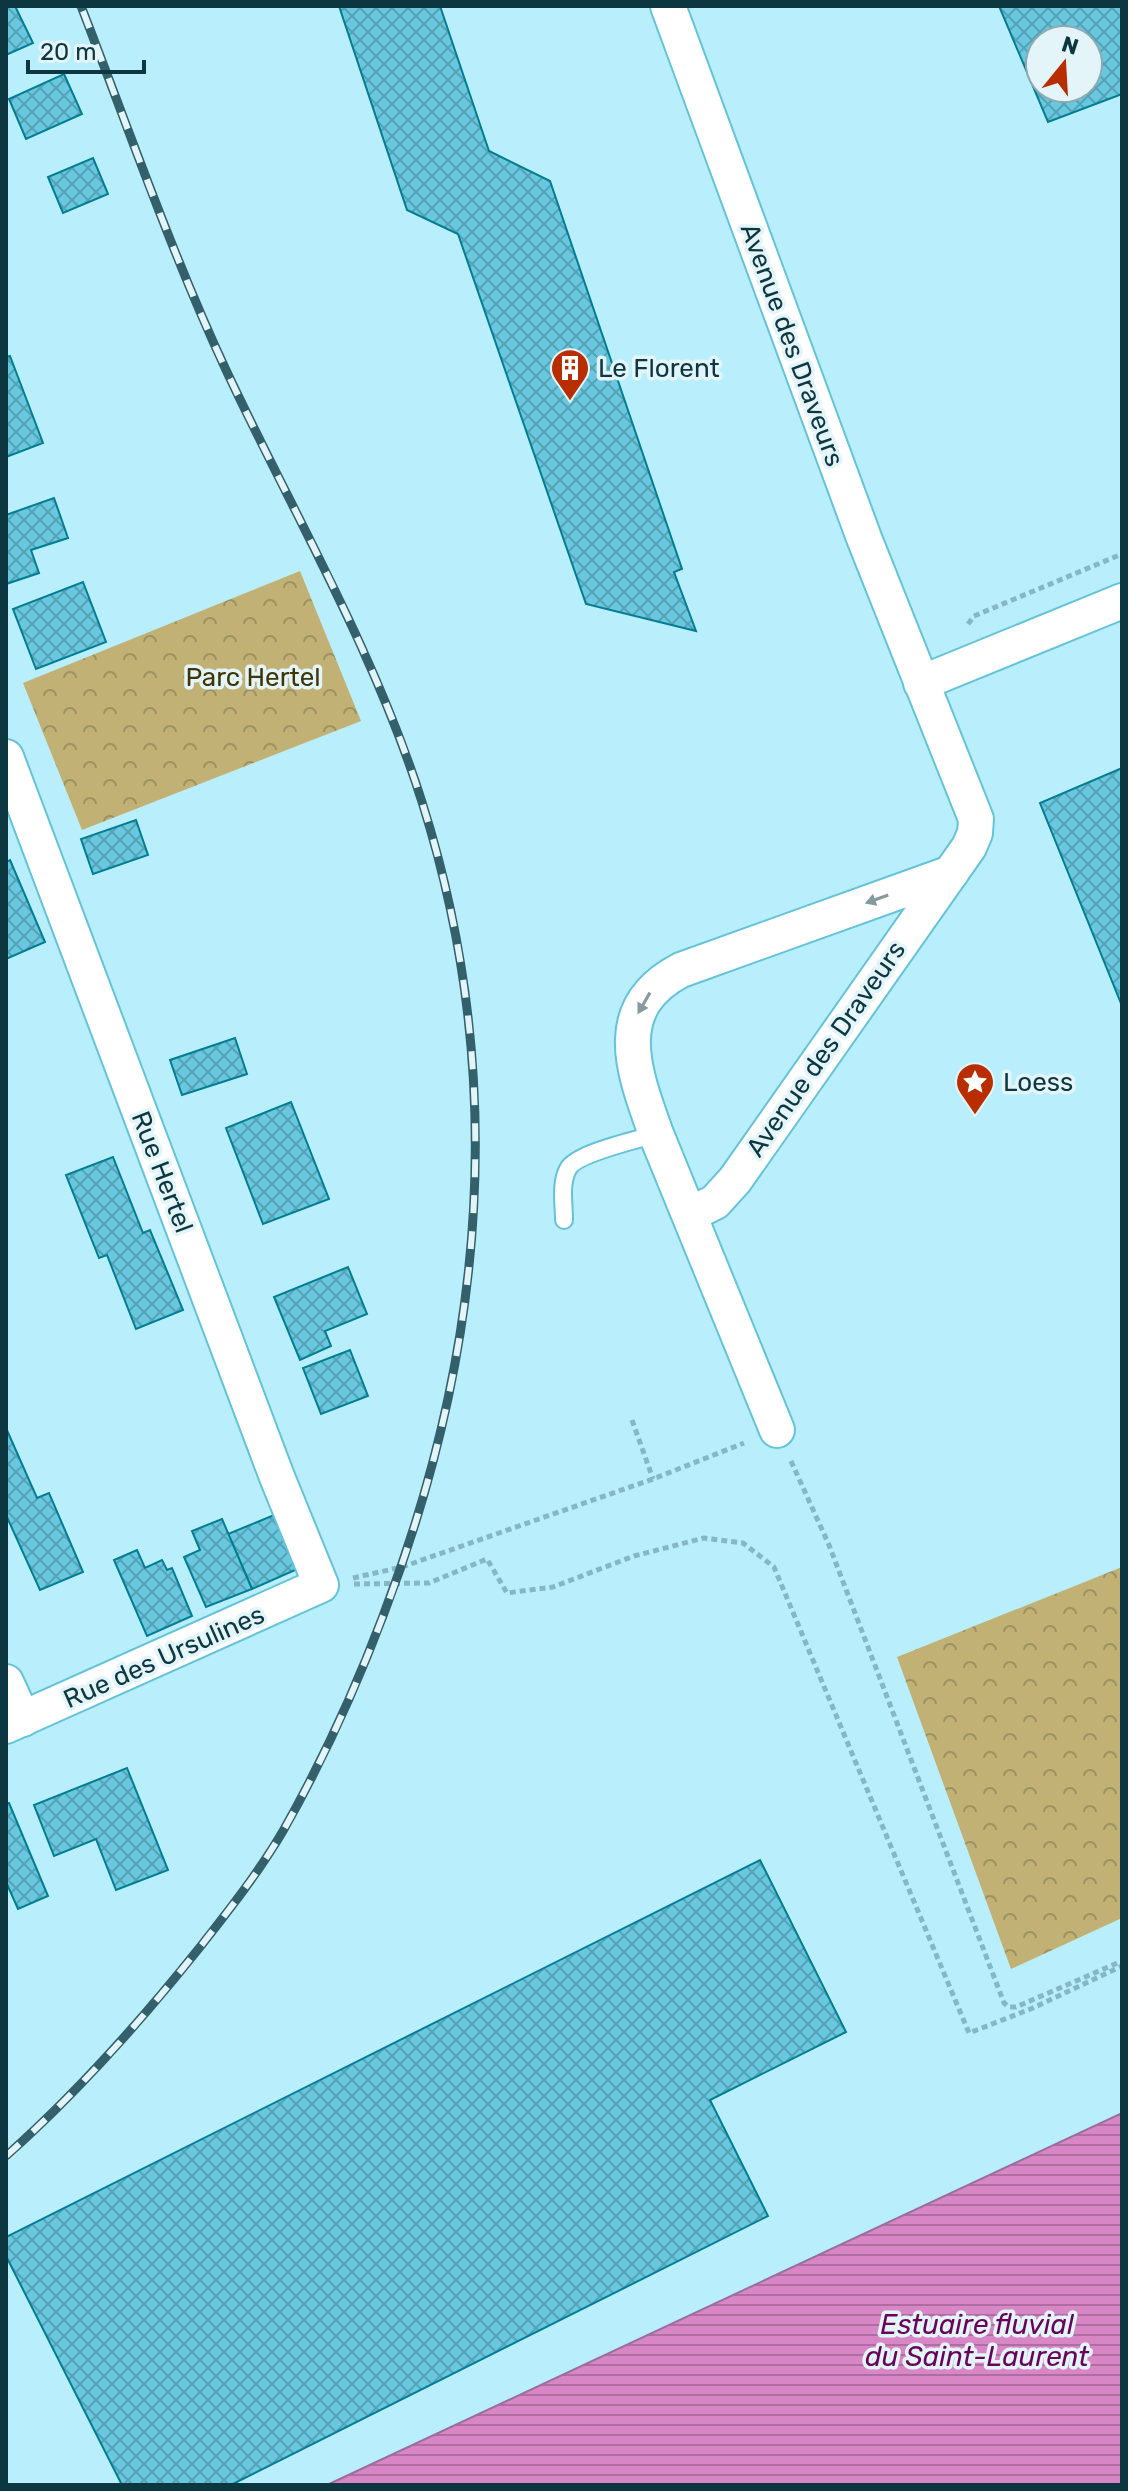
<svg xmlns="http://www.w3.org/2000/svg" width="1128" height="2491" font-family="Rubik,sans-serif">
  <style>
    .park { fill: url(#park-crowns) }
    .water { fill: url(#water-rules); stroke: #9b6e9e; stroke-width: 2 }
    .building { fill: url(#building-cross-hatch); stroke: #027d92; stroke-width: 2; fill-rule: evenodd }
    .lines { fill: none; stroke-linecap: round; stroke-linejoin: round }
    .lane-casing { stroke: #64c3da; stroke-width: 20 }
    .street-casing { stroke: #64c3da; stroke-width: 38 }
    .path { stroke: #85b7c4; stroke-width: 5; stroke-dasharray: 6 4; stroke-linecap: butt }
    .lane { stroke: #fff; stroke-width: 16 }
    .street { stroke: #fff; stroke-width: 34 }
    .rail-casing { stroke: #33606a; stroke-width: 9 }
    .rail { stroke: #e4f5fa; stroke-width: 6; stroke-dasharray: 18; stroke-linecap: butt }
    .oneway { fill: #869ba0 }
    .labels { text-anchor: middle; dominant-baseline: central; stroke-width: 7; stroke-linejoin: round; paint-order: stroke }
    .street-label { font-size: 26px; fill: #0d3740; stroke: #e4f5fa }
    .poi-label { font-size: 26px; fill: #0d3740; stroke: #e4f5fa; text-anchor: start }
    .park-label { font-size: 26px; fill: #3f3405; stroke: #e4f5fa }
    .water-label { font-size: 28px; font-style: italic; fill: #6a025c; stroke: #e4f5fa }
  </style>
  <defs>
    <pattern id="park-crowns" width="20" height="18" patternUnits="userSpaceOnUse" patternTransform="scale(2)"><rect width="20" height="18" fill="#c1b174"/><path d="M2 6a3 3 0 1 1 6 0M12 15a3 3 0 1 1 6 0" fill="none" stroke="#9b9161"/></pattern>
    <pattern id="water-rules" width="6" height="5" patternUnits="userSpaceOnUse" patternTransform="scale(2)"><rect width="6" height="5" fill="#d886c6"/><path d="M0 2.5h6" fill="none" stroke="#ae6ea2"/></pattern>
    <pattern id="building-cross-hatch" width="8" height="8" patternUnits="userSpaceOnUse" patternTransform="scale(2)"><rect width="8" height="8" fill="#69c8df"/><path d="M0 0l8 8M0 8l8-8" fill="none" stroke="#55a3b6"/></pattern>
  </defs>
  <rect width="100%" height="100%" fill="#b9effd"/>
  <g class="park">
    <path d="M300 571 361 721 82 830 23 683Z"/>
    <path d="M1122 1567V1918L1011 1969 897 1657Z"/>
  </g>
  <path class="water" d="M1122 2113V2485H327Z"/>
  <g class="building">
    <path d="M6 6H15L33 43 6 55Z"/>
    <path d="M339 6H440L489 151 550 181 682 569 674 572 696 631 586 604 458 234 407 210Z"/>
    <path d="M999 6H1122V94L1048 122ZM1040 40H1088V88H1040Z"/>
    <path d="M64 74 82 114 26 139 9 99Z"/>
    <path d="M93 158 108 194 63 213 48 177Z"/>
    <path d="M10 356 43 443 6 457V357Z"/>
    <path d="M54 498 68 538 31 550 39 573 6 584V515Z"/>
    <path d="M83 582 106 642 36 669 13 609Z"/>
    <path d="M1122 768V1006L1040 803Z"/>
    <path d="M136 820 148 855 93 874 81 839Z"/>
    <path d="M10 860 45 942 6 959V862Z"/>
    <path d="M235 1038 247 1074 182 1095 170 1060Z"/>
    <path d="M291 1102 329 1199 263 1224 226 1128Z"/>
    <path d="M113 1157 143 1233 150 1230 183 1310 136 1329 107 1255 99 1258 66 1175Z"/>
    <path d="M348 1267 367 1314 325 1331 331 1346 300 1360 274 1297Z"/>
    <path d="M350 1350 368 1396 321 1414 303 1368Z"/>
    <path d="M6 1428 37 1498 49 1493 83 1572 40 1590 6 1515Z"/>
    <path d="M279 1513 302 1567 252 1589 228 1534Z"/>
    <path d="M222 1519 252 1589 206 1607 184 1557 200 1550 192 1531Z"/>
    <path d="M137 1550 145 1568 162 1560 167 1570 172 1568 192 1616 147 1636 114 1560Z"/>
    <path d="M127 1768 168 1870 116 1890 96 1839 54 1856 34 1805Z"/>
    <path d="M9 1803 48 1896 18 1909 6 1882V1804Z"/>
    <path d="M760 1860 846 2032 710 2100 768 2216 231 2485H122L6 2256V2237Z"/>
  </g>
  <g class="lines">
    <g class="lane-casing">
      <path id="lane" d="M564 1220C564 1204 560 1184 568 1169 576 1153 637 1140 656 1134"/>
    </g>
    <g class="street-casing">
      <g id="street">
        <path d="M668 6 864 538 976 819 975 833 969 847 735 1180 715 1202 691 1214"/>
        <path d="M921 683 1122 601"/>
        <path d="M6 757 277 1477 321 1585 6 1726"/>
        <path d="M777 1430 656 1134C634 1072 608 1008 681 970L951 873"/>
        <path d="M6 1682 23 1719"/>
      </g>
    </g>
    <g class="path">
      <path d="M968 624 974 616 1122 554"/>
      <path d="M632 1420 653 1479"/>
      <path d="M791 1461 829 1545 1004 2003 1009 2007H1016L1122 1961"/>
      <path d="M353 1578 402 1567 653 1479 744 1443"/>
      <path d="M354 1584 429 1583 487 1559 507 1593 553 1587 634 1556 704 1538 743 1543 774 1567 969 2033 1033 2008 1122 1966"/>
    </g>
    <use href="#lane" class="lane"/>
    <use href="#street" class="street"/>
    <g class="rail-casing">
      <path id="rail" d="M6 2156C77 2093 141 2021 200 1947 229 1910 259 1872 283 1831 322 1762 355 1690 383 1616 485 1350 509 1077 422 802 374 650 293 513 226 370 171 252 128 127 81 6"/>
    </g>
    <use href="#rail" class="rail"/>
  </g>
  <defs><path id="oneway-solid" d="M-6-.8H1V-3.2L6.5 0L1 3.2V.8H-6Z" transform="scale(2)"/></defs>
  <g class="oneway">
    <use href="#oneway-solid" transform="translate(877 899) rotate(160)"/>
    <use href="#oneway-solid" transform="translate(644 1003) rotate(120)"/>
  </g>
  <defs>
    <g id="building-pin" transform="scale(2)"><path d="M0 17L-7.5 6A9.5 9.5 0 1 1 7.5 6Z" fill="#b82e00" stroke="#e4f5fa"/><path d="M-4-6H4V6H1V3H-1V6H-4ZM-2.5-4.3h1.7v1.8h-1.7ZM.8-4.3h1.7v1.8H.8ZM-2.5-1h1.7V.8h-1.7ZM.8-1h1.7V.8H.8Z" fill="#fff"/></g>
    <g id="sight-pin" transform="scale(2)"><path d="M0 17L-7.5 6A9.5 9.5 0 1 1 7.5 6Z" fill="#b82e00" stroke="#e4f5fa"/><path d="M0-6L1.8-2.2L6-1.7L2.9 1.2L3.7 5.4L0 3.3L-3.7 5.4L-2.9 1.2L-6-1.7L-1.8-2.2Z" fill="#fff"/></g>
  </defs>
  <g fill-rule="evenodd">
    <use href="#building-pin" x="570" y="368"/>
    <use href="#sight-pin" x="975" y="1082"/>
  </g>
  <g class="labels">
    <g class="street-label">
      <text transform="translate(792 345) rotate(70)">Avenue des Draveurs</text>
      <text transform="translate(826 1049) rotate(-55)">Avenue des Draveurs</text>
      <text transform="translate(162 1172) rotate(69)">Rue Hertel</text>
      <text transform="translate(164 1657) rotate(-24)">Rue des Ursulines</text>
    </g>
    <g class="poi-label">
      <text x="598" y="368">Le Florent</text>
      <text x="1003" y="1082">Loess</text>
    </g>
    <g class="park-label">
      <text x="253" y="677">Parc Hertel</text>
    </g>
    <g class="water-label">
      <text x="977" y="2324">Estuaire fluvial<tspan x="977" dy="32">du Saint-Laurent</tspan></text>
    </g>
  </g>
  <rect width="1128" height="2491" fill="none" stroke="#0d3740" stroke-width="16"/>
  <g transform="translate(1064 64) rotate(18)"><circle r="38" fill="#e4f5fa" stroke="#8ea9b0" stroke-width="2"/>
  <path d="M0-6L14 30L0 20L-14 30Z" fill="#b82e00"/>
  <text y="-12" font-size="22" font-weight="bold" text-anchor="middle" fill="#0d3740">N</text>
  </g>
  <path d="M28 60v12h116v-12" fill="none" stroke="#0d3740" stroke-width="4"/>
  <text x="40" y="60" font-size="24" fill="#0d3740" stroke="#e4f5fa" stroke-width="6" paint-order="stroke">20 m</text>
</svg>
